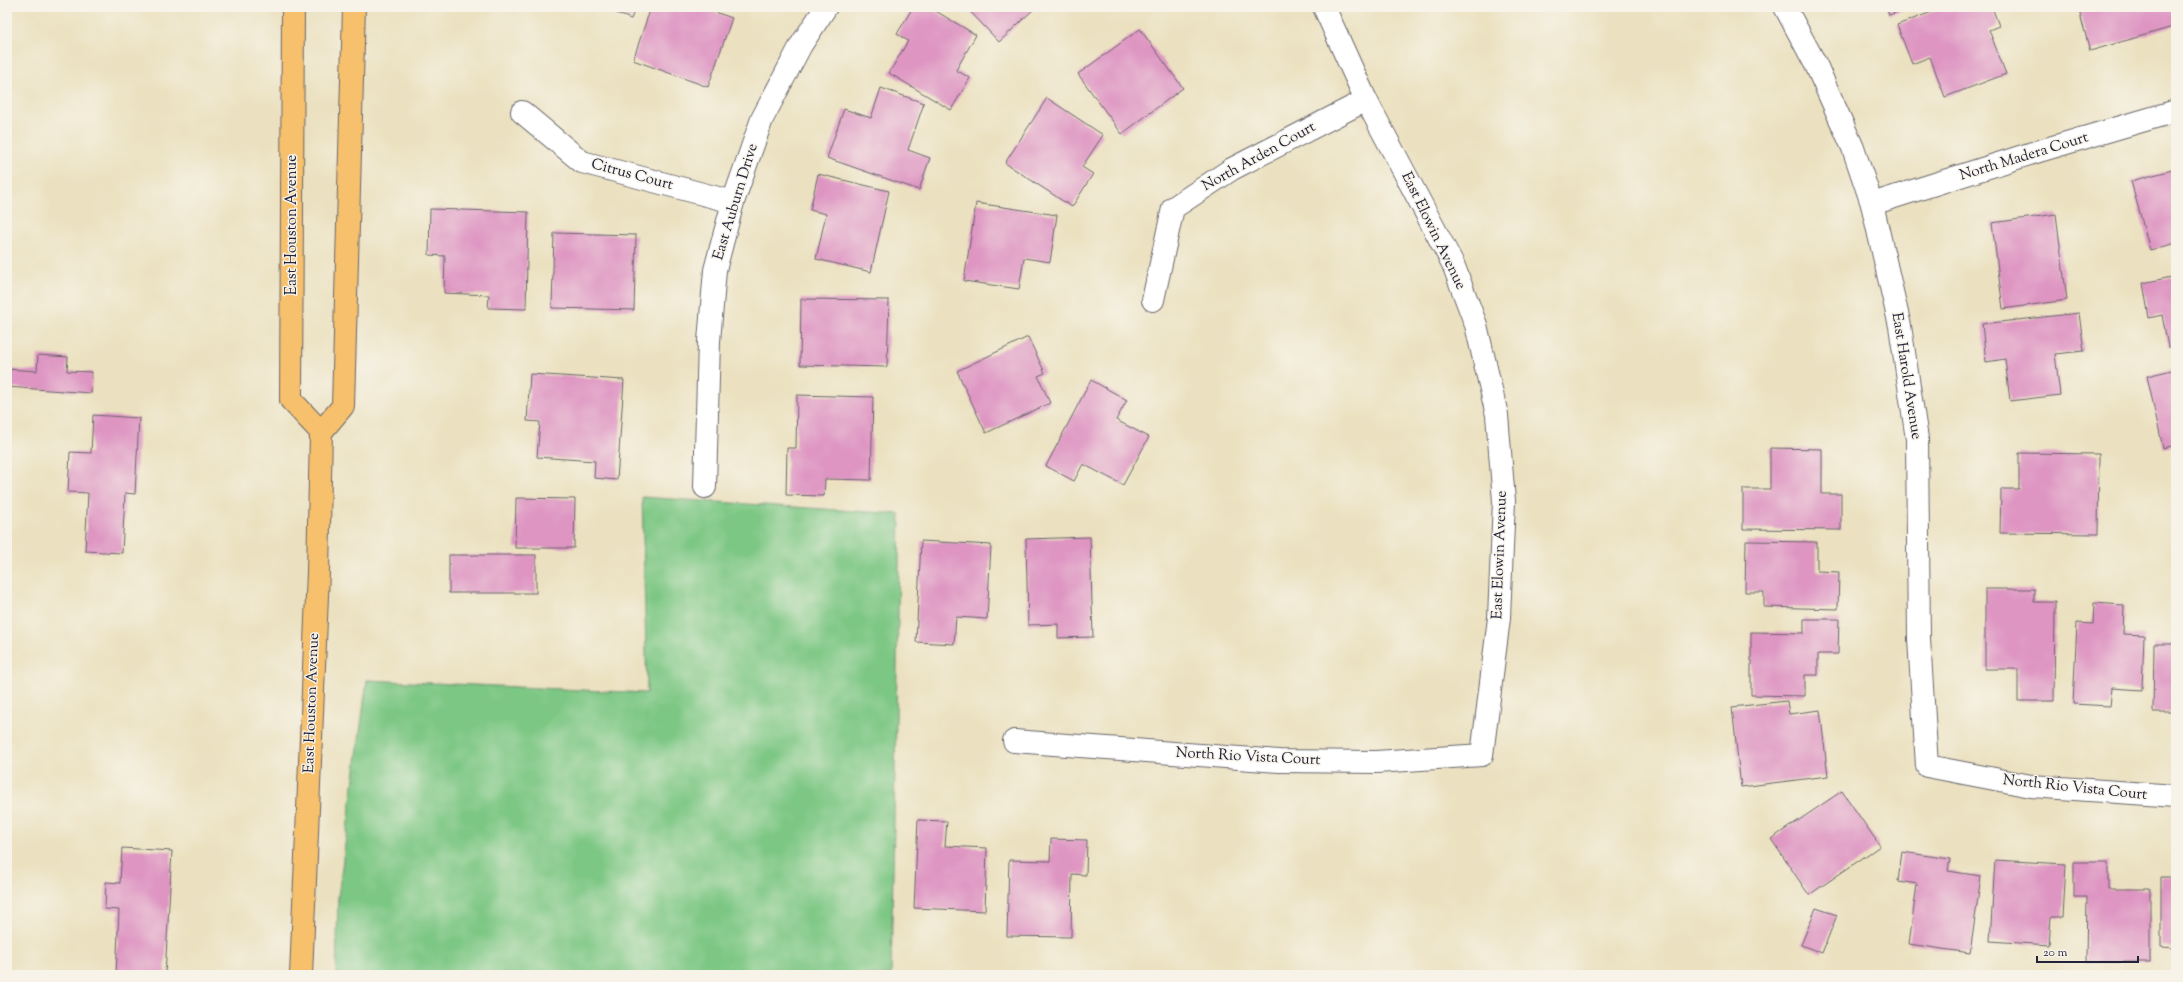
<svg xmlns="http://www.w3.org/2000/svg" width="2183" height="982" font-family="'Sorts Mill Goudy',serif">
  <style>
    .green { fill: #7dc784; stroke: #507460 }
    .building { fill: #de95c2 }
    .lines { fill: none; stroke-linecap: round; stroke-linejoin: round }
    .minor-casing { stroke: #68656a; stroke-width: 24 }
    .primary-casing { stroke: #68656a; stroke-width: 24 }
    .minor { stroke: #fff; stroke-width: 22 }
    .primary { stroke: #f7c06c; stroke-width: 22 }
    .labels { text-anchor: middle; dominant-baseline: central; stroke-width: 3; stroke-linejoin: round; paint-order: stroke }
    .street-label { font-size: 15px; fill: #22223b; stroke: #f7f3e8 }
  </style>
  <rect width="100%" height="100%" fill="#f7f3e8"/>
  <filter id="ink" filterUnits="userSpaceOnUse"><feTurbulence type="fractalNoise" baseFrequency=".025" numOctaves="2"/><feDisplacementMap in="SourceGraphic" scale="8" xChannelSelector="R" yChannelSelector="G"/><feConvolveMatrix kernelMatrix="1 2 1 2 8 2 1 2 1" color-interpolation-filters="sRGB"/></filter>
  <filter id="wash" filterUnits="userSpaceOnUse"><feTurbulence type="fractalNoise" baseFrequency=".012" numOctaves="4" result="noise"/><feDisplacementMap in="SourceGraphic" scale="16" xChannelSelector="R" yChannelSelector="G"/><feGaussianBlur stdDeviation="0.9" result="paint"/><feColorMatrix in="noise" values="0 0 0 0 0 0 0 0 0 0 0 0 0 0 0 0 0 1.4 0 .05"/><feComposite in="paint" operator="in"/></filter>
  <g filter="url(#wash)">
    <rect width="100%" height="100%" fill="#ebe1c0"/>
    <path class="green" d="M642 497 900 514 891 975H336L338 897 367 680 647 693Z"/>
    <g id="blocks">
      <g class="building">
        <path d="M601 7H636L631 19Z"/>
        <path d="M651 7H701L732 18 708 87 633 60Z"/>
        <path d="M913 7H929L976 35 956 70 970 78 951 110 889 73 908 41 897 34Z"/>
        <path d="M966 7H1036L999 42Z"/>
        <path d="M1886 7H1912L1889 15Z"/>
        <path d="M1945 7H1992L1999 26 1989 30 2006 74 1945 97 1930 57 1912 64 1897 25Z"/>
        <path d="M2078 7H2176V26L2090 51Z"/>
        <path d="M1140 29 1183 88 1122 134 1078 74Z"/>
        <path d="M881 88 924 103 908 150 930 158 919 190 827 158 844 109 871 118Z"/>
        <path d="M1047 98 1103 135 1082 167 1093 174 1072 207 1005 163Z"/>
        <path d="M2176 169V243L2150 250 2131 181Z"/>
        <path d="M818 174 889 191 871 272 816 259 826 214 810 210Z"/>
        <path d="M976 203 1057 215 1050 262 1024 258 1019 289 964 281Z"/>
        <path d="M430 209 528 212 526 309 488 308 489 295 444 293 445 256 429 255Z"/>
        <path d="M2056 214 2067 300 2003 309 1992 223Z"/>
        <path d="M554 233 636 235 634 310 552 308Z"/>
        <path d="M2176 276V346L2168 347 2162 315 2149 318 2143 283Z"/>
        <path d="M801 299 889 300 887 367 800 365Z"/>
        <path d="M2079 313 2084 351 2055 354 2060 395 2010 401 2005 359 1986 362 1982 324Z"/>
        <path d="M1028 337 1045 373 1038 376 1050 403 986 433 957 371Z"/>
        <path d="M38 355 68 357 67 371 92 372 91 393 7 387V369L37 371Z"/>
        <path d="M2176 369V445L2163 448 2147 376Z"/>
        <path d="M530 374 624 380 617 480 594 478 595 461 537 457 540 422 527 421Z"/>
        <path d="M1091 380 1127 400 1116 420 1149 437 1123 485 1083 464 1074 481 1046 466Z"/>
        <path d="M797 395 873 397 871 480 825 479 824 496 786 495 787 448H796Z"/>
        <path d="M93 415 139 418 135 494 125 493 122 553 85 551 88 493 68 492 70 452 91 453Z"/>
        <path d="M1770 448 1822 449V494H1841V530L1743 529V489H1770Z"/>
        <path d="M2019 453 2099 454 2098 534 2000 533 2001 489H2019Z"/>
        <path d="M516 498 575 499 574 548H515Z"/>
        <path d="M1090 537 1093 637 1058 638V624L1028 625 1026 539Z"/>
        <path d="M921 541 991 545 987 619 956 617 954 644 916 642Z"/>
        <path d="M1746 541 1817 542V571L1839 572 1838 609 1764 607V592H1745Z"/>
        <rect x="449" y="555" width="87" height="38"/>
        <path d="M1985 589H2034V602H2055L2054 701H2018V669H1985Z"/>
        <path d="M2094 603 2124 605 2123 634 2144 635 2142 690 2112 688 2110 706 2073 704 2077 623 2093 624Z"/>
        <path d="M1804 619H1839L1838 654H1818V675H1805V696L1751 695V632L1804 633Z"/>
        <path d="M2154 644H2176V712H2153Z"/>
        <path d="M1787 701 1789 714 1820 710 1828 776 1741 787 1732 707Z"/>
        <path d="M1842 791 1880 846 1809 895 1771 839Z"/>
        <path d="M918 820 947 821 945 846 987 848 985 911 914 908Z"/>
        <path d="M1051 839 1087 840 1086 875 1072 874 1071 937 1007 936 1009 860 1050 861Z"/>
        <path d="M122 848 172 851 165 975H116L119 910 105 909 106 882 120 883Z"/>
        <path d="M1902 852 1950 859 1948 871 1981 876 1970 953 1909 944 1917 884 1898 881Z"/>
        <path d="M1995 860 2066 864 2063 917H2051L2049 945 1990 941Z"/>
        <path d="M2074 862H2108V889H2150V962H2086L2087 897H2074Z"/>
        <path d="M2161 877H2176V948L2161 947Z"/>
        <path d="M1816 908 1837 915 1822 953 1801 945Z"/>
      </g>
    </g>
  </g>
  <g filter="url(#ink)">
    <use href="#blocks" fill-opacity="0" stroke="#68656a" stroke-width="1"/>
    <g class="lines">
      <g class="minor-casing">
        <g id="minor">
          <path d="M1785 7 1816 65 1853 148 1872 204 1900 326 1917 439 1919 639 1927 766 2031 786 2176 796"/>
          <path d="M522 112 582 162 733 202"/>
          <path d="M1872 204 2039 151 2176 111"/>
          <path d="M1153 300 1173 208 1232 169 1366 100"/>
          <path d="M705 487 709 341 715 270 733 202 762 119 801 45 826 7"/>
          <path d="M1014 741 1279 761 1376 762 1482 755 1499 618 1504 501 1497 415 1476 325 1453 264 1366 100 1324 7"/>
        </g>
      </g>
      <g class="primary-casing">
        <g id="primary">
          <path d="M293 7 291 400 321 432"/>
          <path d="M301 975 318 572 321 432 343 406 354 7"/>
        </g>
      </g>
      <use href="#minor" class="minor"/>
      <use href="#primary" class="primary"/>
    </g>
  </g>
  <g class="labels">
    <g class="street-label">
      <text transform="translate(1259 157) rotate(-29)">North Arden Court</text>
      <text transform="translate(2024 157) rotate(-17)">North Madera Court</text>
      <text transform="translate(632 175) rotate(15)">Citrus Court</text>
      <text transform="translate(736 202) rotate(-73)">East Auburn Drive</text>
      <text transform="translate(292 225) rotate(-90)">East Houston Avenue</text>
      <text transform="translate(1433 231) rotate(64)">East Elowin Avenue</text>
      <text transform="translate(1906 376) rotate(81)">East Harold Avenue</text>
      <text transform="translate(1500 555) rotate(-88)">East Elowin Avenue</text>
      <text transform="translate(312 703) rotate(-88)">East Houston Avenue</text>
      <text transform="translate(1248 757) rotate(3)">North Rio Vista Court</text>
      <text transform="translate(2075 788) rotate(6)">North Rio Vista Court</text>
    </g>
  </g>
  <rect width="2183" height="982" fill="none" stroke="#f7f3e8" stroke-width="24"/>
  <path d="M2037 956v6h101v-6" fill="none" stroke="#22223b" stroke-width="2"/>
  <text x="2043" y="956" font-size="12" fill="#22223b" stroke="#f7f3e8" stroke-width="3" paint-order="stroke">20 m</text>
</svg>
